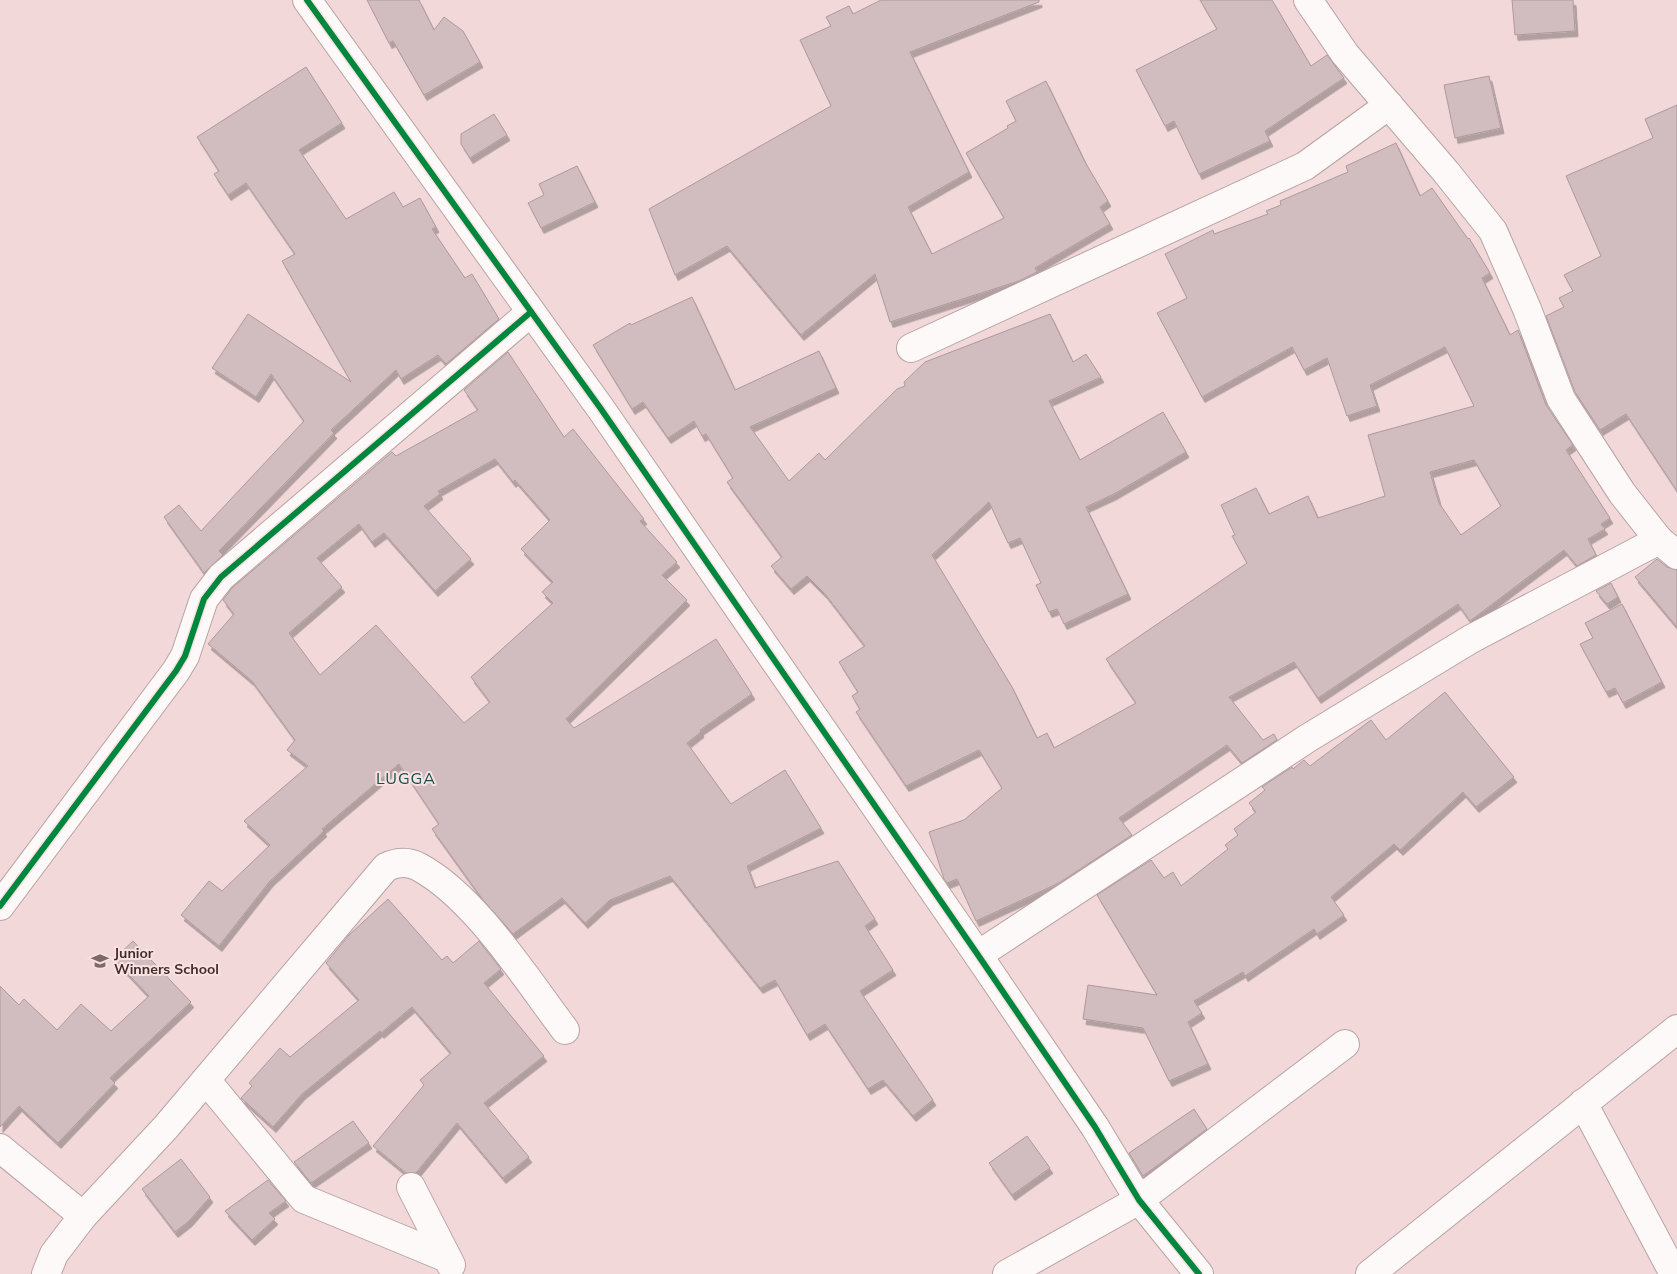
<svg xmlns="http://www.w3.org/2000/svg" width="1677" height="1274" font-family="Mulish,sans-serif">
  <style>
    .building { fill: #d1bcc0; stroke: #ae999c; fill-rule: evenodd; filter: url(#shadow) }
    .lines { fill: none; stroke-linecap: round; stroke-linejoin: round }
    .minor-casing { stroke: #b8a3a4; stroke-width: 30 }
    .minor { stroke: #fdf9f9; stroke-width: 28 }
    .cycleway-casing { stroke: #f9e1e2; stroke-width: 9 }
    .cycleway { stroke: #00873e; stroke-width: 6 }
    .labels { text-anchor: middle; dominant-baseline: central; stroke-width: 4; stroke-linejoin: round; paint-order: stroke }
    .poi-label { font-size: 14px; font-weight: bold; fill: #412b2c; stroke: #f9e1e2; text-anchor: start }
    .quarter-label { font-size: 16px; letter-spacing: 1px; fill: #104e4f; stroke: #f9e1e2 }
  </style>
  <defs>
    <filter id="shadow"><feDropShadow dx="3" dy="5.5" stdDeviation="0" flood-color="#0004"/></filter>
  </defs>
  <rect width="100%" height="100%" fill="#f2d8d9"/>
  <g class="building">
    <path d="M367 0H419L434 30 444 17 463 31 480 62 424 95 393 41 389 43Z"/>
    <path d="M881 0H1039V2L910 52 969 172 908 207 932 254 1004 218 966 153 1008 128 1007 126 1016 121 1006 101 1046 81 1085 162 1108 201 1100 207 1110 224 1035 268 1037 272 1019 281 890 322 875 274 801 335 727 246 675 275 649 209 831 106 800 40 831 26 826 17 849 6 853 14Z"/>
    <path d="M1200 0H1272L1311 66 1327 55 1344 78 1265 131 1270 141 1199 174 1174 121 1165 126 1136 70 1217 29Z"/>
    <path d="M1512 0H1573L1575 31 1515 35Z"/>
    <path d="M306 67 342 123 299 150 346 219 394 192 403 207 420 198 436 227 432 229 465 278 472 274 499 319 446 364 438 355 401 379 396 370 331 430 334 433 219 551 223 555 204 573 164 517 179 505 201 531 304 421 271 374 256 397 212 368 248 314 351 382 282 261 295 254 246 183 228 195 214 174 219 171 197 137Z"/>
    <path d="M1489 76 1501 128 1455 138 1444 85Z"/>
    <path d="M1677 105V491L1626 414 1600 430 1575 392 1546 316 1564 307 1559 298 1573 291 1564 275 1601 256 1566 176 1653 138 1645 119Z"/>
    <path d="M494 114 507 135 470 158 461 144V134Z"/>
    <path d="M1396 143 1420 196 1432 188 1468 239 1469 238 1490 273 1482 278 1510 335 1518 330 1546 405 1573 445 1566 450 1610 518 1601 524 1605 529 1588 539 1596 555 1577 566 1564 550 1470 621 1458 604 1318 698 1294 662 1229 697 1263 740 1274 734 1277 740 1242 763 1227 745 1119 818 1132 835 1059 883 976 921 957 879 947 883 944 879 929 832 964 820 1002 788 979 750 906 786 856 712 860 709 852 696 858 692 839 662 865 646 825 594 807 576 791 589 771 566 782 557 727 482 733 478 706 434 702 436 694 421 668 438 643 402 632 409 593 345 630 323 631 325 692 297 735 390 819 351 836 388 750 427 789 481 819 453 825 460 897 389 905 386 904 382 925 362 1050 314 1073 362 1086 354 1101 377 1049 401 1080 460 1163 412 1186 452 1114 494 1086 507 1128 594 1064 624 1057 609 1049 612 1036 585 1041 583 1020 538 1008 543 989 502 932 555 1012 687 1037 738 1047 733 1054 748 1136 703 1106 659 1247 563 1232 536 1235 535 1221 505 1256 488 1269 514 1308 496 1318 518 1385 496 1368 435 1474 406 1445 347 1370 385 1377 406 1347 416 1327 358 1304 370 1292 347 1202 397 1157 313 1187 298 1165 254 1213 230 1214 234 1268 214 1266 211 1281 205 1280 201 1348 172 1346 166ZM1474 460 1501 506 1461 535 1439 503 1430 472Z"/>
    <path d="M577 166 595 202 541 228 528 203 544 195 539 184Z"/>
    <path d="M508 352 564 437 573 429 644 519 640 521 677 562 662 575 687 600 566 719 574 728 716 639 752 694 700 730 701 732 687 743 731 804 785 770 821 828 747 866 755 888 838 861 875 919 865 926 893 970 860 991 933 1100 913 1116 883 1080 868 1089 825 1024 807 1035 775 980 760 988 670 876 610 900 585 923 562 898 513 934 483 900 432 829 439 824 399 764 322 829 324 831 270 881 219 946 181 915 209 881 222 891 270 845 244 821 308 766 287 750 295 740 252 681 208 644 234 614 223 600 232 588 392 452 396 456 478 410 464 390ZM495 459 513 482 515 480 550 520 521 549 553 582 542 592 553 603 471 677 490 702 464 723 376 625 320 675 289 633 342 587 317 558 359 524 372 542 384 533 435 591 471 559 424 506 440 494 438 491Z"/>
    <path d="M1657 559 1667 567 1677 570V627L1635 577Z"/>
    <path d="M1611 583 1618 597 1607 604 1596 591Z"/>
    <path d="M1622 604 1662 682 1623 703 1615 688 1606 692 1580 644 1593 638 1585 623Z"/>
    <path d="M1445 692 1514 777 1476 807 1463 792 1400 850 1394 844 1331 897 1344 915 1317 934 1314 929 1245 976 1243 972 1194 1001 1202 1013 1188 1022 1208 1064 1169 1081 1143 1028 1083 1019 1088 985 1157 995 1097 895 1151 860 1164 878 1173 872 1181 886 1228 849 1225 845 1238 835 1234 829 1256 812 1249 803 1265 790 1262 787 1292 767 1293 769 1304 760 1310 766 1371 720 1386 740Z"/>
    <path d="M388 899 442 960 447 956 453 963 479 941 501 969 484 983 544 1056 484 1103 529 1157 503 1178 457 1123 416 1173H406L373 1146 424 1085 420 1080 451 1053 412 1007 381 1033 380 1031 302 1094 273 1127 241 1098 252 1086 249 1083 280 1048 290 1057 359 1000 326 963 349 935Z"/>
    <path d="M133 941 191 1002 110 1078 115 1083 58 1143 19 1106 0 1127V986L19 1005 24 999 57 1030 81 1004 111 1031 149 996 114 959Z"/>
    <path d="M1194 1109 1207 1129 1143 1176 1129 1153Z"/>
    <path d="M353 1121 369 1143 311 1183 294 1162Z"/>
    <path d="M1027 1136 1050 1168 1012 1195 989 1163Z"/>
    <path d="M181 1159 210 1197 189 1221 175 1232 142 1189Z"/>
    <path d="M268 1180 286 1201 269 1213 275 1219 252 1240 225 1211Z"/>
  </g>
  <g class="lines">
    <g class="minor-casing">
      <g id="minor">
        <path d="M307 0 601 409 978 955 1095 1127 1139 1200 1199 1274"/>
        <path d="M1308 0 1345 54 1446 172 1493 231 1527 309 1561 399 1622 493 1659 540 1677 555"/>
        <path d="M911 348 1305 166 1389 105"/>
        <path d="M0 906 176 671 185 656 204 599 221 577 531 312"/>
        <path d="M978 955 1308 738 1471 639 1659 540"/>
        <path d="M206 1080 304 1199 447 1258"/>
        <path d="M1583 1103 1674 1274"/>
        <path d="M0 1148 83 1216 54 1254 46 1274"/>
        <path d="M411 1187 451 1265"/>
        <path d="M83 1216 166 1127 386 867C397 862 408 861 419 867 475 897 527 980 565 1030"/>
        <path d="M1007 1274 1139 1200 1345 1044"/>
        <path d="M1370 1274 1677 1029"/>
      </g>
    </g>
    <use href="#minor" class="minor"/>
    <g class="cycleway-casing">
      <g id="cycleway">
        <path d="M307 0 601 409 978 955 1095 1127 1139 1200 1199 1274"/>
        <path d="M0 906 176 671 185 656 204 599 221 577 531 312"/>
      </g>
    </g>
    <use href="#cycleway" class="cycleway"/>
  </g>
  <defs>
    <g id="school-bare" transform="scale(1.35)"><path d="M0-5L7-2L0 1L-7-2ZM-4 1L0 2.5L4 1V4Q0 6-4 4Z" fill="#7f6869" stroke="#f9e1e2" stroke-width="2.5" paint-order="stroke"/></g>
  </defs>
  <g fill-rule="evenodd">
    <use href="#school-bare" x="100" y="961"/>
  </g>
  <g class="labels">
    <g class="poi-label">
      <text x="114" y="953">Junior<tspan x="114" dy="16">Winners School</tspan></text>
    </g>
    <g class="quarter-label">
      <text x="406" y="778">LUGGA</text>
    </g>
  </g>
</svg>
